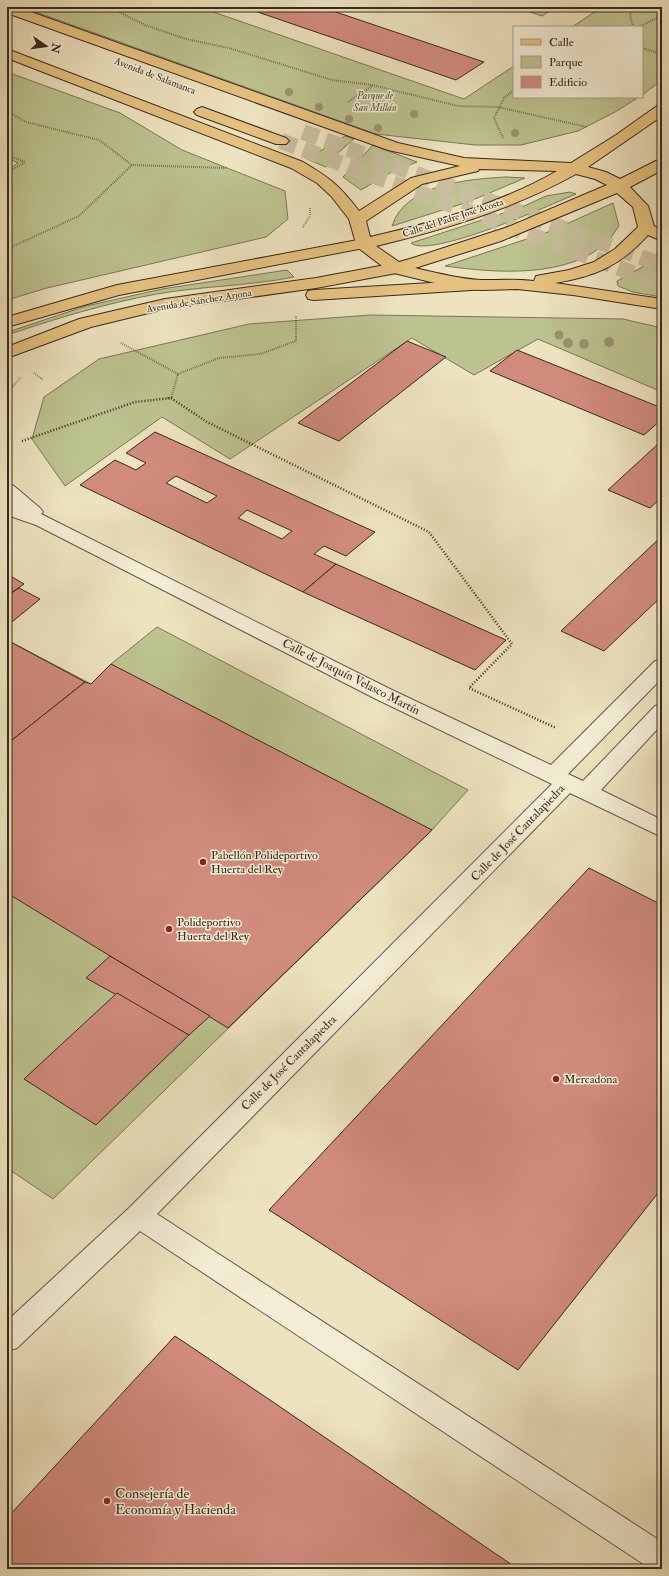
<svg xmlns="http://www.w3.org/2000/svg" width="669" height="1576" font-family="'IM FELL Double Pica',serif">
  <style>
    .green { fill: #bcc38f; stroke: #7a7656 }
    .building { fill: #d18b7d; stroke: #37291e; fill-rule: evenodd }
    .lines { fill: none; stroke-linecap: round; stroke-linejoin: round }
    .highway-tunnel { stroke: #c9be9f; stroke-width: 16; stroke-dasharray: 16 8; stroke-linecap: butt }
    .minor-casing { stroke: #645846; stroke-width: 2 }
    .major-casing { stroke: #37291e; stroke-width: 2 }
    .highway-casing { stroke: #37291e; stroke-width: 2 }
    .path-far1 { stroke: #37291e; stroke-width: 2; stroke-dasharray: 0.5 1.5; stroke-linecap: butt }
    .path { stroke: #37291e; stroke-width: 2.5; stroke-dasharray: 1 2; stroke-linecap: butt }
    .minor { fill: #f3edd5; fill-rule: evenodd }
    .major { fill: #e6c280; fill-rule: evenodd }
    .highway { fill: #e6c280; fill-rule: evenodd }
    .tree { fill: #9b9276 }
    .poi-dot { fill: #8f2418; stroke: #f3edd5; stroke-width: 1.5 }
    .labels { text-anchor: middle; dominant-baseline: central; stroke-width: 3; stroke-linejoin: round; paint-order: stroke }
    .far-street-label { font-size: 10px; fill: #37291e; stroke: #f3edd5 }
    .far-park-label { font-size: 10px; font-style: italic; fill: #58503a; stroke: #f3edd5 }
    .street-label { font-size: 12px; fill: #37291e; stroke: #f3edd5 }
    .poi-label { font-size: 12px; fill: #37291e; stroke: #f3edd5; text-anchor: start }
    .near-poi-label { font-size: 14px; fill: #37291e; stroke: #f3edd5; text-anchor: start }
  </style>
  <rect width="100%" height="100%" fill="#ede3bf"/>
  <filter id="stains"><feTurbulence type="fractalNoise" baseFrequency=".005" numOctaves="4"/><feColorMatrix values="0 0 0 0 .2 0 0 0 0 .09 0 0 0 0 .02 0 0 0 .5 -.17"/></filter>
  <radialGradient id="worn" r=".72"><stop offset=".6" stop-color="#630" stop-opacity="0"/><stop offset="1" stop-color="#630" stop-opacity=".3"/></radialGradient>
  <g class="green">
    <path d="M22 7H199L464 99 514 66V97H639L615 112 578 131 521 145H475L376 134Z"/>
    <path d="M515 7H556L542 16Z"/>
    <path d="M602 7H662V80L642 95V27H572Z"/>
    <path d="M7 72 120 113 182 150 285 191 288 219 266 237 47 288 7 300V170L18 163 7 158Z"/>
    <path d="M345 136 354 139 338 153 326 167 307 159Z"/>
    <path d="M373 145 417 162 388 174 361 190 343 177Z"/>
    <path d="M506 177 525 178 468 202 392 226C405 184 469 179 506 177Z"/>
    <path d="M570 192 576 194C550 205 430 259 411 243L522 207 546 196Z"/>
    <path d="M613 203 619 226C615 231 612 237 608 241 569 279 495 273 445 266L551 231Z"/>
    <path d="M660 251 662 252V297L633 292 618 286 617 281 642 267Z"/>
    <path d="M287 270 294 277C249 286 202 286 157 294 107 303 58 318 10 334L8 332 86 306 162 289Z"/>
    <path d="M371 315 623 319 662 328V392L538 339 474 375 412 338 230 459 162 417 65 486 32 439 44 397 99 359 249 324Z"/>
    <path d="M157 627 468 790 432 830 53 1199 7 1168V640L91 684 111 664Z"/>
  </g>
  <g class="building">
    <path d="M243 7H321L484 62 456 80Z"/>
    <path d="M407 341 446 357 339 441 298 423Z"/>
    <path d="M517 350 662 408V419L644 435 490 371Z"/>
    <path d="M155 432 375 532 346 556 324 546 314 554 336 564 303 592 80 485 115 460 136 470 146 463 126 453ZM176 476 217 496 207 503 166 483ZM247 510 292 531 282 539 238 518Z"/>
    <path d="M658 444 662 445V497L650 508 608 490Z"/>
    <path d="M662 536V596L604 651 561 631Z"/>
    <path d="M336 564 506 640 475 670 303 592Z"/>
    <path d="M7 574 24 584 7 596Z"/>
    <path d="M19 588 40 599 7 626V596Z"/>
    <path d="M7 640 85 682 7 744Z"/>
    <path d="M111 664 432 830 228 1028 7 893V744L85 682 91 684Z"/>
    <path d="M589 868 662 905V1188L518 1370 269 1210Z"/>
    <path d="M110 956 210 1016 189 1035 86 978Z"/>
    <path d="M117 993 189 1035 96 1125 24 1079Z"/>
    <path d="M175 1336 270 1400 518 1569H7V1518Z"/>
  </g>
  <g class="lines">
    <g class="highway-tunnel">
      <path d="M303 132 662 265"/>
      <path d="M281 141 662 284"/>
    </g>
    <g class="minor-casing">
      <path id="minor" d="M7 484 14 486 40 508 43 512 41 514 390 689 551 765 655 661 662 659V678L568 774 583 781 655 706 662 704V724L601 790 662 820V837L570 793 157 1214 662 1542V1569H651L140 1231 17 1348 7 1351V1321L129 1208 552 784 376 699 36 525 7 515V502L11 503 7 500Z"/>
    </g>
    <g class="major-casing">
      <g id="major">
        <path d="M363 239 369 241 371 244 369 247 119 295 7 327V317L117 285Z"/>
        <path d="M396 263 402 264 404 268 402 272 316 288 165 309 91 327 7 358V347L79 319 165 299 316 278Z"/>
        <path d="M481 280 487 281 489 285 487 289 314 300 308 299 306 295 308 291 314 290Z"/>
      </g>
    </g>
    <g class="highway-casing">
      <g id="highway">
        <path d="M7 7H17L398 143 464 158 571 163 616 135 657 106 662 104V116L588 167 606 172 620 179 662 158V170L630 187 648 206 654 226 662 230V241L648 235C620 266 596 276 555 283L662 299V309L573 295 517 289 481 290 447 286 390 272 357 247 349 219 331 196 317 183 291 168 7 58V49L303 162C330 178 339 185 359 211L411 178 460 166 388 150 7 13ZM479 169 557 171C499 204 435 222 370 237L366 221 422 184 478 171ZM576 174 595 179 607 185 508 227 413 258 399 262 376 246C446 229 513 209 576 174ZM617 193 633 207 638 227 615 249 594 262 569 270 536 276 534 281C516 279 499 280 482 280 459 279 437 273 415 268L501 241Z"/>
        <path d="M202 107 286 138 289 141 286 144H276L197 115 194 112 197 109Z"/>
      </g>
    </g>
    <g class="path-far1">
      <path d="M109 7 145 25 186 39 229 48 332 80 372 85 458 106 498 107 587 127"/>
      <path d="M632 7 630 16 633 27"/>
      <path d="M638 27 662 16"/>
      <path d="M642 48 662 54"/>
      <path d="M348 102 372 86"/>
      <path d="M7 111 26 122 99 140 132 165 226 168"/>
      <path d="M503 138 494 118 504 98 514 90"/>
      <path d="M7 155 25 162 7 173"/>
      <path d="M303 227 310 216V208"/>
      <path d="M7 249 79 216 132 165"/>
      <path d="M121 343 178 374 171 398"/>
      <path d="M34 373 43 380"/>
      <path d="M178 374 219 358 260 354 296 341V316"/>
      <path d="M7 393 21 377"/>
      <path d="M167 398H172"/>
    </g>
    <path class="path" d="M22 441 135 402 171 398 207 422 429 532 512 644 469 688 556 728"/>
    <use href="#minor" class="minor"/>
    <use href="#major" class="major"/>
    <use href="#highway" class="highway"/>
  </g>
  <g class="tree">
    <circle cx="289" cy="92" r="4"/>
    <circle cx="382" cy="105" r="4"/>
    <circle cx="319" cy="107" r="4"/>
    <circle cx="414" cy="114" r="4"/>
    <circle cx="349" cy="119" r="4"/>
    <circle cx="378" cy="128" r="4"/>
    <circle cx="515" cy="133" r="4"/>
    <circle cx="559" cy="335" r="4.5"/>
    <circle cx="609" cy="342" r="5"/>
    <circle cx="568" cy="343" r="5"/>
    <circle cx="584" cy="344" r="5"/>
  </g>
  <g class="poi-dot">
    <circle cx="203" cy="862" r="4"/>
    <circle cx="169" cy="929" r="4"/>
    <circle cx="556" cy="1079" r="4"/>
    <circle cx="107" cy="1501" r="4"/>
  </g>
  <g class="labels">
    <g class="far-street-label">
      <text transform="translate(155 76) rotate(21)">Avenida de Salamanca</text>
      <text transform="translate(453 218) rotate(-18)">Calle del Padre José Acosta</text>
      <text transform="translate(199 301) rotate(-9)">Avenida de Sánchez Arjona</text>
    </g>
    <g class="far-park-label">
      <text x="375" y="96">Parque de<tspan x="375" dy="12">San Millán</tspan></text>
    </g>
    <g class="street-label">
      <text transform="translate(351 677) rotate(27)">Calle de Joaquín Velasco Martín</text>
      <text transform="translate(518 833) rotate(-46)">Calle de José Cantalapiedra</text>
      <text transform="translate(289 1063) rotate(-45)">Calle de José Cantalapiedra</text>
    </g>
    <g class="poi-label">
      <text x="211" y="855">Pabellón Polideportivo<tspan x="211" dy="14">Huerta del Rey</tspan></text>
      <text x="177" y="922">Polideportivo<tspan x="177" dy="14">Huerta del Rey</tspan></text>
      <text x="564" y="1079">Mercadona</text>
    </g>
    <g class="near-poi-label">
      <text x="115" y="1493">Consejería de<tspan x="115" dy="16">Economía y Hacienda</tspan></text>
    </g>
  </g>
  <rect width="669" height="1576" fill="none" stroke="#ede3bf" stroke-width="24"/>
  <rect x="8" y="8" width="653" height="1560" fill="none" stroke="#37291e" stroke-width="2"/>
  <rect x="12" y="12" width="645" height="1552" fill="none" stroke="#37291e"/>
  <rect x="513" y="26" width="130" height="72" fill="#f3edd5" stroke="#a89f8c"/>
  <rect x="521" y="39" width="20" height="6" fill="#e6c280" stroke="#a89f8c"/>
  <text x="549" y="46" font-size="12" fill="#37291e">Calle</text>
  <rect x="521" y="56" width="20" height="12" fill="#bcc38f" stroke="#a89f8c"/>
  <text x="549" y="66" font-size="12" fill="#37291e">Parque</text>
  <rect x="521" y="76" width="20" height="12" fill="#d18b7d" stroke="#a89f8c"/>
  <text x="549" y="86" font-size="12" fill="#37291e">Edificio</text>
  <g transform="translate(46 46) rotate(103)" stroke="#f3edd5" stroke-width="3" paint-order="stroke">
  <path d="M0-3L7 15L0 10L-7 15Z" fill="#37291e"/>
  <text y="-6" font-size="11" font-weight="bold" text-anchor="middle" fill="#37291e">N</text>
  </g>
  <rect width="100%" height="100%" filter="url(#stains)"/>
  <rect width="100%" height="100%" fill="url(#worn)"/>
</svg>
